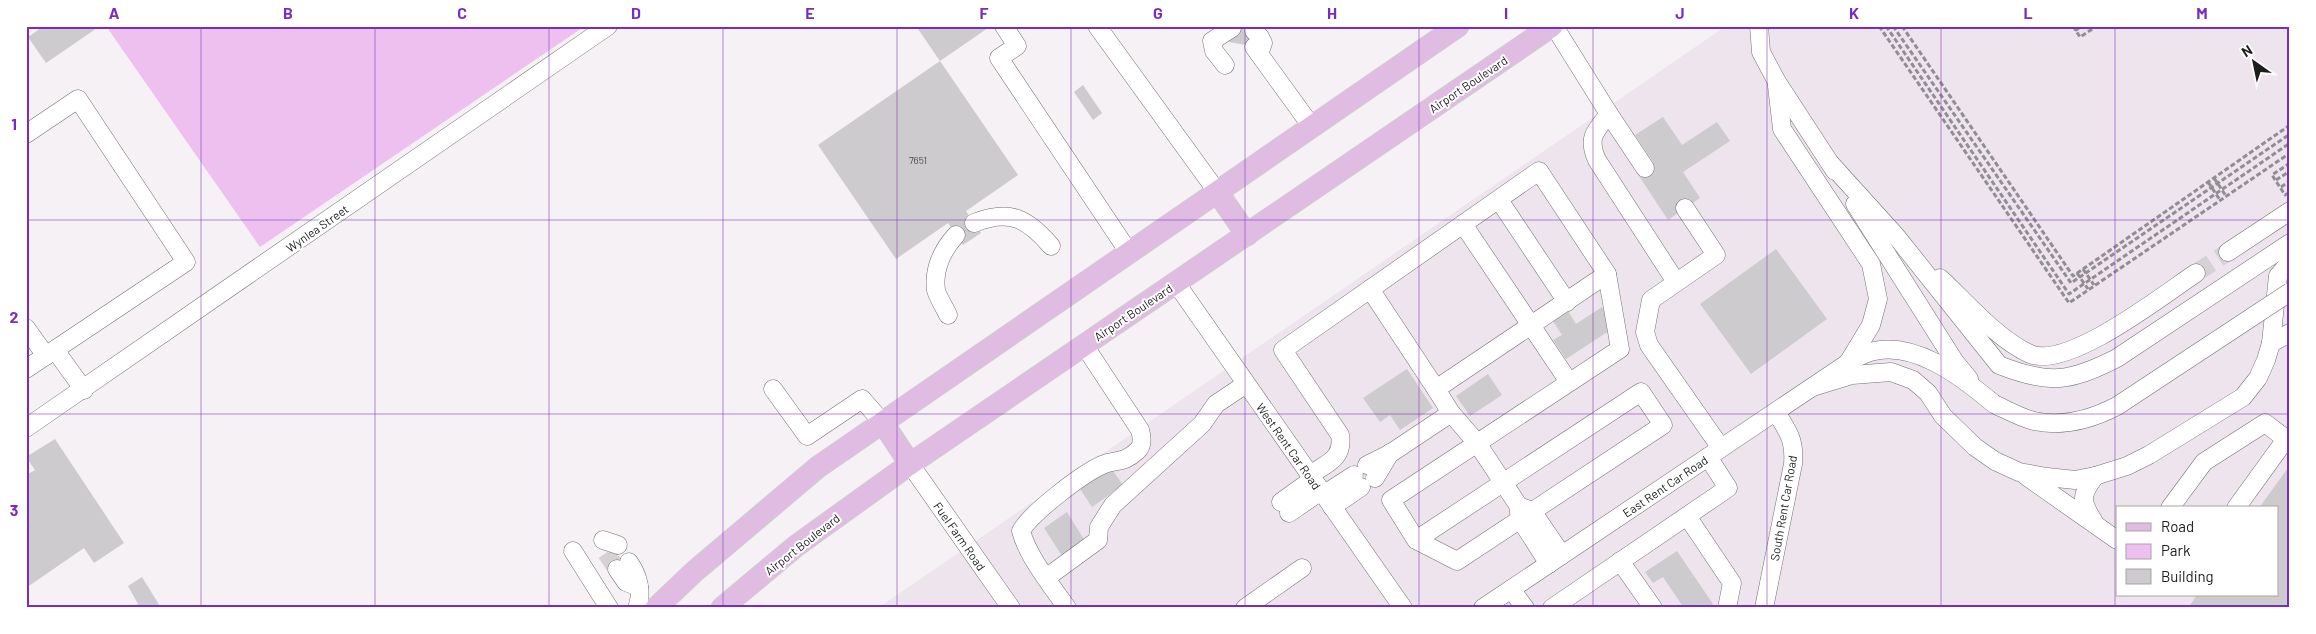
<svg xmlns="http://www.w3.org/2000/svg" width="2316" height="634" font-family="Barlow,sans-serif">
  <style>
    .built { fill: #ede4ed; fill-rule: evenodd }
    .green { fill: #edc0ef }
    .building { fill: #cecbce }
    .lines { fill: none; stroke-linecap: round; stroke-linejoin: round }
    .minor-tunnel { stroke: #d5d1d5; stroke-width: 18; stroke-dasharray: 18 9; stroke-linecap: butt }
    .minor-casing { stroke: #747174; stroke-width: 19 }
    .major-casing { stroke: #cecdce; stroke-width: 23 }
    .path { stroke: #908e90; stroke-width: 3; stroke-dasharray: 5 2.5; stroke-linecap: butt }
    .minor { stroke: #fff; stroke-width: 18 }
    .major { stroke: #e0bbe2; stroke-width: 21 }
    .minor-bridge-casing { stroke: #747174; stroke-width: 19; stroke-linecap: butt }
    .minor-bridge { stroke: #fff; stroke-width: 18 }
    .grid { fill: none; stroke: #7b2cbf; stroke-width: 1; stroke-opacity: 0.55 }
    .labels { text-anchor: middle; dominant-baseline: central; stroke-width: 4; stroke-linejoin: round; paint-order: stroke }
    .number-label { font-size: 10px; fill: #4a484a }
    .street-label { font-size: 12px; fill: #1e1d1e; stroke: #fff }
    .neatline { fill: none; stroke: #7b2cbf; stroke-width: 2 }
    .grid-label { font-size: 16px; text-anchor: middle; font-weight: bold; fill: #7b2cbf }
  </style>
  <rect width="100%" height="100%" fill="#f5f1f5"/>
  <path class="built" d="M1726 26H2290V608H878ZM2117 508H2277V595H2117Z"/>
  <path class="green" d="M106 26H585L260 247Z"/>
  <g class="building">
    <path d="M44 26H100L46 63 28 37Z"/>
    <path d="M916 26H987L988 28 940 61 1018 175 966 211 981 233 963 245 948 223 896 259 818 145 940 61Z"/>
    <path d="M1232 26H1255L1251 46 1229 42Z"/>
    <path d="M1083 85 1102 113 1093 120 1074 92Z"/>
    <path d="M1663 117 1682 145 1717 122 1730 141 1683 172 1700 198 1668 220 1637 173 1653 162 1635 135Z"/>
    <path d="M1776 249 1827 319 1751 374 1700 304Z"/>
    <path d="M1602 307 1615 327 1566 359 1553 340 1562 335 1553 321 1568 311 1576 324Z"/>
    <path d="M1407 369 1433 408 1400 430 1390 415 1380 422 1363 398Z"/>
    <path d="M1488 374 1502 395 1470 416 1456 396Z"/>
    <path d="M55 439 124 543 94 563 84 548 26 588V475L35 470 26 457Z"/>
    <path d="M2290 465V608H2188L2197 595H2277V508H2259Z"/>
    <path d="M1111 468 1123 485 1092 507 1080 489Z"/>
    <path d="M1067 512 1085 541 1062 556 1044 528Z"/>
    <path d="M1677 551 1713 604 1708 608H1684L1663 577 1653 583 1645 572Z"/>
    <path d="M142 577 161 608H132L138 604 128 586Z"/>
  </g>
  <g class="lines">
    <g class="minor-tunnel">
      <path d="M2196 273 2228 252"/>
      <path d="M606 553 617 569"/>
    </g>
    <g class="minor-casing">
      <g id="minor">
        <path d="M1004 26 1017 46 999 58 1130 254"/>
        <path d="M1097 26 1218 193"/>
        <path d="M1554 26 1609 114C1595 131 1587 138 1597 160L1676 282"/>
        <path d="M1759 26 1761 52 1777 82 1835 171"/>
        <path d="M1254 31 1260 37 1263 43 1259 54"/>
        <path d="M1254 47 1312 127"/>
        <path d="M1225 65 1214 51 1212 41 1232 28"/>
        <path d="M1777 86 1782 129 1871 264 1878 299 1871 325 1848 363"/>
        <path d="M1609 114 1645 168"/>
        <path d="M26 134 78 99 186 262 26 369"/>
        <path d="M1829 162 1896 236 1999 365C2049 385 2070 382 2117 358L2290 243"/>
        <path d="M1499 200 1567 302"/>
        <path d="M1855 204 1955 362 1969 379"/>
        <path d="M1685 208 1716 255 1651 300 1645 332 1649 345 1721 448"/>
        <path d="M974 223C1010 209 1027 218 1051 246"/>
        <path d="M1463 224 1569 382"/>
        <path d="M2228 252 2290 211"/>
        <path d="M1940 278C1966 302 1997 339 2030 354 2068 370 2163 295 2196 273"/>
        <path d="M1176 283 1403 608"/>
        <path d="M1370 289 1436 389"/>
        <path d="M948 315C945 308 938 298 936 290 933 269 943 249 956 235"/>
        <path d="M26 328 46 356"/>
        <path d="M2271 343 2290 333"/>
        <path d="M55 350 84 390"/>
        <path d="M1813 387 1852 375 1891 372 1913 380 1928 393 1943 416 1975 447 1995 461 2019 472 2047 477 2075 480 2095 476 2127 466 2149 455 2243 397 2258 378 2266 360 2271 343 2278 276 2290 262"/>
        <path d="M773 389 807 436 862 399 883 423"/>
        <path d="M1451 413 1477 443 1518 505 1520 519 1549 564"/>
        <path d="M26 428 608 26"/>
        <path d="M910 464 1011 608"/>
        <path d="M1310 475C1327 463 1344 459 1340 435L1283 350 1539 171 1607 274 1436 389 1451 413 1391 453 1367 465"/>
        <path d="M2026 476 2117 540"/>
        <path d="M1375 478 1390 453"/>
        <path d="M1323 495 1354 475"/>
        <path d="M1281 502 1313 479"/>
        <path d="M1332 507 1361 487"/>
        <path d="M1521 507 1532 511 1562 555"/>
        <path d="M2170 508 2204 462 2265 423 2286 439 2236 508"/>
        <path d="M1289 513 1321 491"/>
        <path d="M1687 516 1732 583 1727 608"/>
        <path d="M2094 522C2081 501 2080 496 2095 476"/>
        <path d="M603 540 618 545"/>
        <path d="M1416 540 1641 392 1663 425 1457 561 1416 540 1391 500 1620 349 1607 274"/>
        <path d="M573 551 609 608"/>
        <path d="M1620 561 1653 608"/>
        <path d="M629 562C638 575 643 592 637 608"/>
        <path d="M617 569 626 582 639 587"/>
        <path d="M1046 578 1098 540 1099 527 1113 505 1202 424 1216 404 1246 384"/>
        <path d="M1511 589 1525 608"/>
        <path d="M1067 608C1051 585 1028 557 1021 531 1031 513 1082 474 1102 465 1116 459 1123 464 1137 451 1143 446 1142 437 1140 430L1084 345"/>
        <path d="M1245 608 1302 568"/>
        <path d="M1483 608 1848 363C1853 360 1859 356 1865 354 1910 336 1962 377 1994 404"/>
        <path d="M1552 608 1728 488 1708 457"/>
        <path d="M1764 608 1793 464C1795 439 1788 432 1776 412"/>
      </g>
    </g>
    <g class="major-casing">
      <g id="major">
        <path d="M1218 193 1247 235"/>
        <path d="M883 423 910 464"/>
        <path d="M656 608 695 571 818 467 1458 26"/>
        <path d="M722 608 796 546 910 464 1552 26"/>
      </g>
    </g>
    <g class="path">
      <path d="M1879 26 2069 303 2290 153"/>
      <path d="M1886 26 2069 294 2290 143"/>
      <path d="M1893 26 2071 283 2290 134"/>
      <path d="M1902 26 2073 276 2290 125"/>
      <path d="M2073 26 2080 37 2097 26"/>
      <path d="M2075 29 2076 30 2082 26"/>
      <path d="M2290 163 2272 175 2285 195 2290 192"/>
      <path d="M2214 178 2226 196"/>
      <path d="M2276 180 2290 171"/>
      <path d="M2208 182 2220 200"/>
      <path d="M2281 187 2290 181"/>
      <path d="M2083 269 2094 285"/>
      <path d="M2077 273 2088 289"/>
    </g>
    <use href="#minor" class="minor"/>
    <use href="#major" class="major"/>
    <g class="minor-bridge-casing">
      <path id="minor-bridge" d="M1994 404C2007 410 2021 418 2034 421 2062 427 2092 419 2117 406L2290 292"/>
    </g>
    <use href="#minor-bridge" class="minor-bridge"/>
  </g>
  <path class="grid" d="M201 26V608M375 26V608M549 26V608M723 26V608M897 26V608M1071 26V608M1245 26V608M1419 26V608M1593 26V608M1767 26V608M1941 26V608M2115 26V608M26 220H2290M26 414H2290"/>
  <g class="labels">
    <g class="number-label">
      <text x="918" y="160">7651</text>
    </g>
    <g class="street-label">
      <text transform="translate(1468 84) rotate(-34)">Airport Boulevard</text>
      <text transform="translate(317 228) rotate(-35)">Wynlea Street</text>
      <text transform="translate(1133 312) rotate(-34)">Airport Boulevard</text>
      <text transform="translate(1289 446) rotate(55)">West Rent Car Road</text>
      <text transform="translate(1665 486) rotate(-34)">East Rent Car Road</text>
      <text transform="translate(1783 508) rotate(-80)">South Rent Car Road</text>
      <text transform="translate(960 536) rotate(55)">Fuel Farm Road</text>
      <text transform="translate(802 544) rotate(-38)">Airport Boulevard</text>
    </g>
  </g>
  <rect width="2316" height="634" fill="none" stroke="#ffffff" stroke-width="55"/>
  <rect x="2116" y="506" width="162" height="90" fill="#ffffff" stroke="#a5a5a5"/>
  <rect x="2126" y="523" width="25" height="8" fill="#e0bbe2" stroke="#a5a5a5"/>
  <text x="2161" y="532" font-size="15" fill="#1e1d1e">Road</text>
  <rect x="2126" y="544" width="25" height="15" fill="#edc0ef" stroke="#a5a5a5"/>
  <text x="2161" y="556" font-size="15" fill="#1e1d1e">Park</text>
  <rect x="2126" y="569" width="25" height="15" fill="#cecbce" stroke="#a5a5a5"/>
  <text x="2161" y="582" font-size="15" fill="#1e1d1e">Building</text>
  <g transform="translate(2254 62) rotate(327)" stroke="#ffffff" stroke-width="4" paint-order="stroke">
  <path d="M0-4L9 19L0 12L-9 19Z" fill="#1e1d1e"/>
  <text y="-8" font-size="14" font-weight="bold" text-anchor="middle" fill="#1e1d1e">N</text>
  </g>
  <rect x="28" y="28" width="2260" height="578" class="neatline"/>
  <g class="grid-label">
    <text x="114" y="19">A</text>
    <text x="288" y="19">B</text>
    <text x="462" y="19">C</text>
    <text x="636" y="19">D</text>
    <text x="810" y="19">E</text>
    <text x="984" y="19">F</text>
    <text x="1158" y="19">G</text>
    <text x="1332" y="19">H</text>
    <text x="1506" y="19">I</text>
    <text x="1680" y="19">J</text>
    <text x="1854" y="19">K</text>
    <text x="2028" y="19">L</text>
    <text x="2202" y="19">M</text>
    <text x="14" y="130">1</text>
    <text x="14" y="323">2</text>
    <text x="14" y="516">3</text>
  </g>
</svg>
